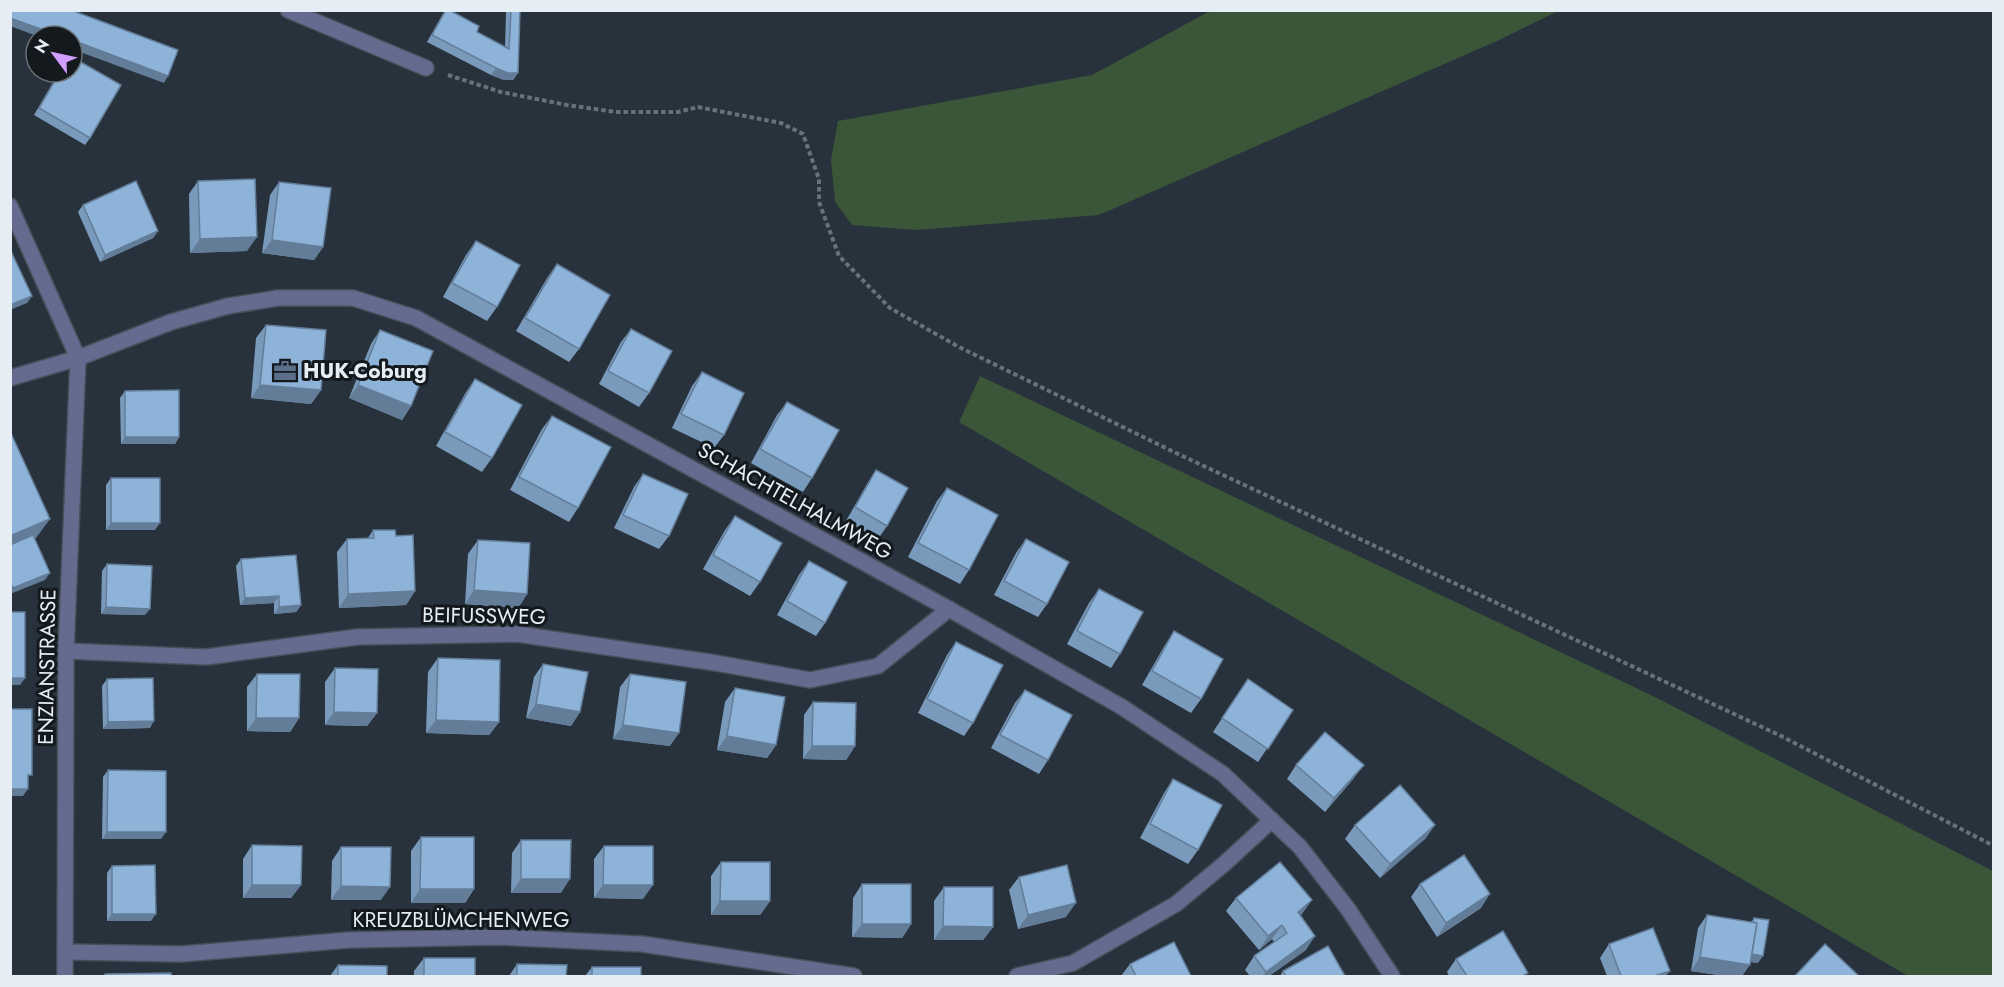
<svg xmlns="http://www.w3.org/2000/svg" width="2004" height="987" font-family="Jost,sans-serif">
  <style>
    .green { fill: #3a5538 }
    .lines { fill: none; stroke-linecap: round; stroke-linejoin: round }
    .minor-casing { stroke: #46505a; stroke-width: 18 }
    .path { stroke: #68727c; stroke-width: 4; stroke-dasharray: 4.5 3; stroke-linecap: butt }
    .minor { stroke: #646b8f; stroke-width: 15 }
    .wall { fill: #7a9abb }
    .shaded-wall { fill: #637d98 }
    .building { fill: #8eb3d9; stroke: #637d98; stroke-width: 1.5 }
    .labels { text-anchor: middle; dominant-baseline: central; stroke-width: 6; stroke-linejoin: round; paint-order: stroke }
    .poi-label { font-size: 21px; font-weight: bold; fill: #e6edf4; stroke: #14191e; text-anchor: start }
    .street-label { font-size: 21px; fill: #e6edf4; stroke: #14191e }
  </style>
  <rect width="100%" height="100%" fill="#27323d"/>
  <g class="green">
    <path d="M1210 11H1558L1497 41 1099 215 917 230 852 225 835 202 831 160 838 121 1092 75Z"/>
    <path d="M980 376 1653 696 1993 871V976H1908L959 422Z"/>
  </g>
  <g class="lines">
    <g class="minor-casing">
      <g id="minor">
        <path d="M288 10 426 68"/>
        <path d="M10 206 78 358 66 651 65 976"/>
        <path d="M10 378 78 358 171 322 228 306 278 298H353L416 318 949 609 1122 707 1223 774 1300 847 1348 909 1392 976"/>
        <path d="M66 651 206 657 357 637 517 634 716 663 810 680 878 666 949 609"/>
        <path d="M65 952 182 954 349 940 499 937 642 944 854 976"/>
        <path d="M1017 976 1073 963 1176 904 1224 864 1272 820"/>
      </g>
    </g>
    <path class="path" d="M448 75 501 92 567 105 616 112H678L698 107 781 123 803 134 819 179V202L839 256 890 308 959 347 1176 453 1779 735 1994 846"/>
    <use href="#minor" class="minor"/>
  </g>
  <g class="wall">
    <path d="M445 10 477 32 505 47 506 13 507 10H520L518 73 513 80H504L491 75 427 42Z"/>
    <path d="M59 72H72L90 138 85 145 34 115Z"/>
    <path d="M198 181 247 251 190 253 189 194Z"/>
    <path d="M279 182 323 247 314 260 262 253 270 195Z"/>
    <path d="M83 205 158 231 153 238 100 262 78 212Z"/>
    <path d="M476 241 497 307 487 321 443 297 466 255Z"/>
    <path d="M557 264 579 349 569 362 516 331 547 278Z"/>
    <path d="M266 325 321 390 311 404 251 398 256 338Z"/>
    <path d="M631 329 649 393 639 407 599 384 621 342Z"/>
    <path d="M380 330 411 406 402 420 349 398 371 344Z"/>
    <path d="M702 372 724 435 714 448 672 428 692 386Z"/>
    <path d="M475 379 492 458 482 472 436 446 466 392Z"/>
    <path d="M125 391 179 437 175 444H121L120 398Z"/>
    <path d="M787 402 812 478 803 492 751 463 777 415Z"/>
    <path d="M552 416 578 508 569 522 510 490 542 429Z"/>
    <path d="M876 470 887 526 878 539 846 521 867 484Z"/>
    <path d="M643 474 669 536 659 549 614 528 634 487Z"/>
    <path d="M111 478 155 530H106V485Z"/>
    <path d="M947 488 969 570 960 584 908 557 937 501Z"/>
    <path d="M735 516 760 582 750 596 703 569 725 530Z"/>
    <path d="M373 530 396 536 415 591 406 605 339 608 337 552 347 539 368 538Z"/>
    <path d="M1026 539 1047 604 1038 617 994 595 1016 553Z"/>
    <path d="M478 540 527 594 518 608 465 604 468 554Z"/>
    <path d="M241 559 301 605 296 612 274 614V603L240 605 236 566Z"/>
    <path d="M809 561 825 623 816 636 777 615 799 575Z"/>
    <path d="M107 564 145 615 101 614 102 571Z"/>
    <path d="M1099 589 1120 654 1111 668 1067 644 1089 603Z"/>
    <path d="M1174 631 1201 699 1191 713 1142 685 1165 645Z"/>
    <path d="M956 642 973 723 964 736 918 713 947 655Z"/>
    <path d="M438 658 499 722 489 735 426 733 428 672Z"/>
    <path d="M543 664 580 712 571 726 526 718 534 677Z"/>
    <path d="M335 668 377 713 367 726 325 725V682Z"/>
    <path d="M257 674 299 718 290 732 247 731V687Z"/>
    <path d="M630 674 670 746 613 739 620 687Z"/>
    <path d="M107 679 150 728 103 729 102 686Z"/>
    <path d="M1248 679 1293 710 1258 762 1213 732Z"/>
    <path d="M735 688 776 745 767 758 717 750 725 702Z"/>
    <path d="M1025 690 1048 760 1039 774 991 748 1015 703Z"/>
    <path d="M813 702 855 746 846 760 803 759 804 715Z"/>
    <path d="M1296 765 1354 778 1325 812 1287 779Z"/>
    <path d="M108 770 161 839H102L103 777Z"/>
    <path d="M1173 779 1198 850 1188 864 1140 838 1164 793Z"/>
    <path d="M1355 825 1426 838 1380 878 1345 839Z"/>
    <path d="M421 837 474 889 465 903H411V851Z"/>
    <path d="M521 840 561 893H511L512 853Z"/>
    <path d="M252 845 301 885 291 898H243V859Z"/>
    <path d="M604 846 643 899 594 898V859Z"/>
    <path d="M341 847 381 900H331L332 861Z"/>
    <path d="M721 862 770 901 760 915H711V876Z"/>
    <path d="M112 866 151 921H107V873Z"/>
    <path d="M1019 877 1066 917 1018 929 1009 890Z"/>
    <path d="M862 884 911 924 902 938 852 937 853 898Z"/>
    <path d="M1420 884 1481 908 1437 937 1411 897Z"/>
    <path d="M944 887 993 927 983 940H934V901Z"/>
    <path d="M1236 898 1302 914 1300 915 1306 950 1269 976H1250L1245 970 1254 956 1274 942 1272 939 1259 950 1226 911Z"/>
    <path d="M1707 915 1751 922 1754 918 1758 963 1751 962 1742 976H1725L1691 971 1698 928Z"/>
    <path d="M1609 944 1670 971 1665 976H1607L1600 958Z"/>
    <path d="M424 958 475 976H414V971Z"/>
    <path d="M1456 959 1525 976H1449L1447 972Z"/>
    <path d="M517 964V976H509Z"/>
    <path d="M1130 964 1191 976H1121Z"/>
    <path d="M338 965 387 976H330Z"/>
    <path d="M592 967 641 976H585Z"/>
    <path d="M1283 971 1345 976H1280Z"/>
  </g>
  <g class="shaded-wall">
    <path d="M10 18 60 36H37L10 26Z"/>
    <path d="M72 40 168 76 164 83 72 49Z"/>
    <path d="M496 68 518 73 513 80H504L491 75Z"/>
    <path d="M158 231 153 238 100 262 105 255Z"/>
    <path d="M257 237 247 251 190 253 200 239Z"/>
    <path d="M272 240 323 247 314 260 262 253Z"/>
    <path d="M32 296 27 303 10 310V305Z"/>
    <path d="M260 385 321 390 311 404 251 398Z"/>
    <path d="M358 385 411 406 402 420 349 398Z"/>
    <path d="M125 437H179L175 444H121Z"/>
    <path d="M50 519 36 538 10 550V536Z"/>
    <path d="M111 523H160L155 530H106Z"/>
    <path d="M50 573 45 580 10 594V592L13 588Z"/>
    <path d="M474 590 527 594 518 608 465 604Z"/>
    <path d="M415 591 406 605 339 608 348 594Z"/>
    <path d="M279 596 274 603 240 605 245 598Z"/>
    <path d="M301 605 296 612 274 614 279 607Z"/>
    <path d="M106 607 150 609 145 615 101 614Z"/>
    <path d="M10 678H25L20 685H10Z"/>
    <path d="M536 704 580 712 571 726 526 718Z"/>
    <path d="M334 712 377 713 367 726 325 725Z"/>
    <path d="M256 718H299L290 732 247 731Z"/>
    <path d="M436 720 499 722 489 735 426 733Z"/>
    <path d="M154 721 150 728 103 729 108 722Z"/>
    <path d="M623 725 679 733 670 746 613 739Z"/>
    <path d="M727 736 776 745 767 758 717 750Z"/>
    <path d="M812 746H855L846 760 803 759Z"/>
    <path d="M1364 765 1354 778 1325 812 1334 798Z"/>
    <path d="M10 789H28L23 796H10Z"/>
    <path d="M1435 825 1426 838 1380 878 1390 864Z"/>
    <path d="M107 832H166L161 839H102Z"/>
    <path d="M521 879H570L561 893H511Z"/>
    <path d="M252 885H301L291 898H243Z"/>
    <path d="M603 885H653L643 899 594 898Z"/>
    <path d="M341 886 390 887 381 900H331Z"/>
    <path d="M420 889H474L465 903H411Z"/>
    <path d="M1490 894 1481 908 1437 937 1446 923Z"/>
    <path d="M1312 900 1302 914 1288 926 1298 912Z"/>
    <path d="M720 901H770L760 915H711Z"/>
    <path d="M1076 903 1066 917 1018 929 1028 915Z"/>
    <path d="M112 914H156L151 921H107Z"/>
    <path d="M862 924H911L902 938 852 937Z"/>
    <path d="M1282 925 1272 939 1259 950 1268 936Z"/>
    <path d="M943 926 993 927 983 940H934Z"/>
    <path d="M1315 936 1306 950 1269 976H1262L1266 972Z"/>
    <path d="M1749 954 1763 956 1758 963 1744 961Z"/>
    <path d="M1700 957 1750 965 1742 976H1725L1691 971Z"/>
    <path d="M1670 971 1665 976H1654Z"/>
  </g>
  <g class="building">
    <path d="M10 10H71L178 50 168 76 72 40V36H60L10 18Z"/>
    <path d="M446 10H449L479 26 477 32 509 49 511 10H520L518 73H508L496 68 432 35Z"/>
    <path d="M72 57 121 85 90 138 39 108 60 72H72Z"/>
    <path d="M255 179 257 237 200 239 198 181Z"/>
    <path d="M136 181 158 231 105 255 83 205Z"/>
    <path d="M279 182 331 188 323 247 272 240Z"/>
    <path d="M476 241 520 265 497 307 452 283Z"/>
    <path d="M10 249 32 296 10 305Z"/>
    <path d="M557 264 610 295 579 349 525 318Z"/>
    <path d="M266 325 326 330 321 390 260 385Z"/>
    <path d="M631 329 672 351 649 393 608 371Z"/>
    <path d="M380 330 433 351 411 406 358 385Z"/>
    <path d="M702 372 744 393 724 435 681 414Z"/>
    <path d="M475 379 522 405 492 458 445 432Z"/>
    <path d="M179 390V437H125V391Z"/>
    <path d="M787 402 839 430 812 478 760 449Z"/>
    <path d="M552 416 611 447 578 508 519 477Z"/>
    <path d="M10 431 50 519 10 536Z"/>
    <path d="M876 470 908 488 887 526 855 507Z"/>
    <path d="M643 474 688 494 669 536 623 515Z"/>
    <rect x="111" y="478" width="49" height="45"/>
    <path d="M947 488 998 515 969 570 918 543Z"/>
    <path d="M735 516 782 543 760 582 713 555Z"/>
    <path d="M373 530H395L396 536 413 535 415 591 348 594 347 539 374 538Z"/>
    <path d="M33 535 50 573 13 588 10 582V545Z"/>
    <path d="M1026 539 1069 562 1047 604 1004 581Z"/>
    <path d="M478 540 530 543 527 594 474 590Z"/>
    <path d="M296 555 301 605 279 607V596L245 598 241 559Z"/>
    <path d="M809 561 847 582 825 623 787 601Z"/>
    <path d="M107 564 152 566 150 609 106 607Z"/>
    <path d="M1099 589 1143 612 1120 654 1077 631Z"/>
    <rect x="10" y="612" width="15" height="66"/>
    <path d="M1174 631 1223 659 1201 699 1152 671Z"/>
    <path d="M956 642 1003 665 973 723 927 699Z"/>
    <path d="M438 658 500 660 499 722 436 720Z"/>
    <path d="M543 664 588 672 580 712 536 704Z"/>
    <path d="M335 668 378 669 377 713 334 712Z"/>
    <path d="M257 674H300L299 718H256Z"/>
    <path d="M630 674 686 682 679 733 623 725Z"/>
    <path d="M153 678 154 721 108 722 107 679Z"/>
    <path d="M1248 679 1293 710 1268 749 1222 718Z"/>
    <path d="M735 688 785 697 776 745 727 736Z"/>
    <path d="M1025 690 1072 715 1048 760 1000 735Z"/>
    <path d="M813 702 856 703 855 746H812Z"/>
    <path d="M10 709H32V775H28V789H10Z"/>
    <path d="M1325 732 1364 765 1334 798 1296 765Z"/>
    <path d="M108 770 166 771V832H107Z"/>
    <path d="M1173 779 1222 805 1198 850 1150 824Z"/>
    <path d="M1400 785 1435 825 1390 864 1355 825Z"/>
    <path d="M421 837H474V889H420Z"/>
    <path d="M521 840H571L570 879H521Z"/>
    <path d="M252 845 302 846 301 885H252Z"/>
    <path d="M604 846H653V885H603Z"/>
    <path d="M341 847H391L390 887 341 886Z"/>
    <path d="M1464 855 1490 894 1446 923 1420 884Z"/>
    <path d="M721 862H770V901H720Z"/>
    <path d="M1280 862 1312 900 1298 912 1315 936 1266 972 1254 956 1287 933 1282 925 1268 936 1236 898Z"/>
    <path d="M155 865 156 914H112V866Z"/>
    <path d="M1067 865 1076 903 1028 915 1019 877Z"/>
    <rect x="862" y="884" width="49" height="40"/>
    <path d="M944 887H993V927L943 926Z"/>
    <path d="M1707 915 1757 923 1750 965 1700 957Z"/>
    <path d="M1754 918 1769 920 1763 956 1752 954 1757 923 1753 922Z"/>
    <path d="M1653 928 1670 971 1654 976H1621L1609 944Z"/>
    <path d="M1503 931 1528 973 1522 976H1467L1456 959Z"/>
    <path d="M1174 942 1191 976H1136L1130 964Z"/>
    <path d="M1825 944 1859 976H1795Z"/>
    <path d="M1328 946 1345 976H1286L1283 971Z"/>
    <rect x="424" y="958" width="51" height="18"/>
    <path d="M517 964 567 965 566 976H517Z"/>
    <path d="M338 965 387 966V976H338Z"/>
    <rect x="592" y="967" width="49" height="9"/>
    <path d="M171 973V976H105V974Z"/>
  </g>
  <defs>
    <g id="office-bare" transform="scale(1.8)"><path d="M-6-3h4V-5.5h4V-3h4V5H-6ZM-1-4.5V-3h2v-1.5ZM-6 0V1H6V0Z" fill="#5c6f8a" stroke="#14191e" stroke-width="2.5" paint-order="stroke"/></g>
  </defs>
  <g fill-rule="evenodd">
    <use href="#office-bare" x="285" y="371"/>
  </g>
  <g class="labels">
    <g class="poi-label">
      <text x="303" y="371">HUK-Coburg</text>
    </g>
    <g class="street-label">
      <text transform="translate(795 501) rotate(29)">SCHACHTELHALMWEG</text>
      <text transform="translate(484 616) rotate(1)">BEIFUSSWEG</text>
      <text transform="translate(47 667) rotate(-89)">ENZIANSTRASSE</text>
      <text x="461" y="920">KREUZBLÜMCHENWEG</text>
    </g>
  </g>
  <rect width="2004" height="987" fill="none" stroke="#e6edf4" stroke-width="24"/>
  <g transform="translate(54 54) rotate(303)"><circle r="28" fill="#14191e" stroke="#686e74" stroke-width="1.5"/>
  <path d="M0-4.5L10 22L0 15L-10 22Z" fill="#d19dfe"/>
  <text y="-9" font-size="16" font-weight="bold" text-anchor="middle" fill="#e6edf4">N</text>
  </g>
</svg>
